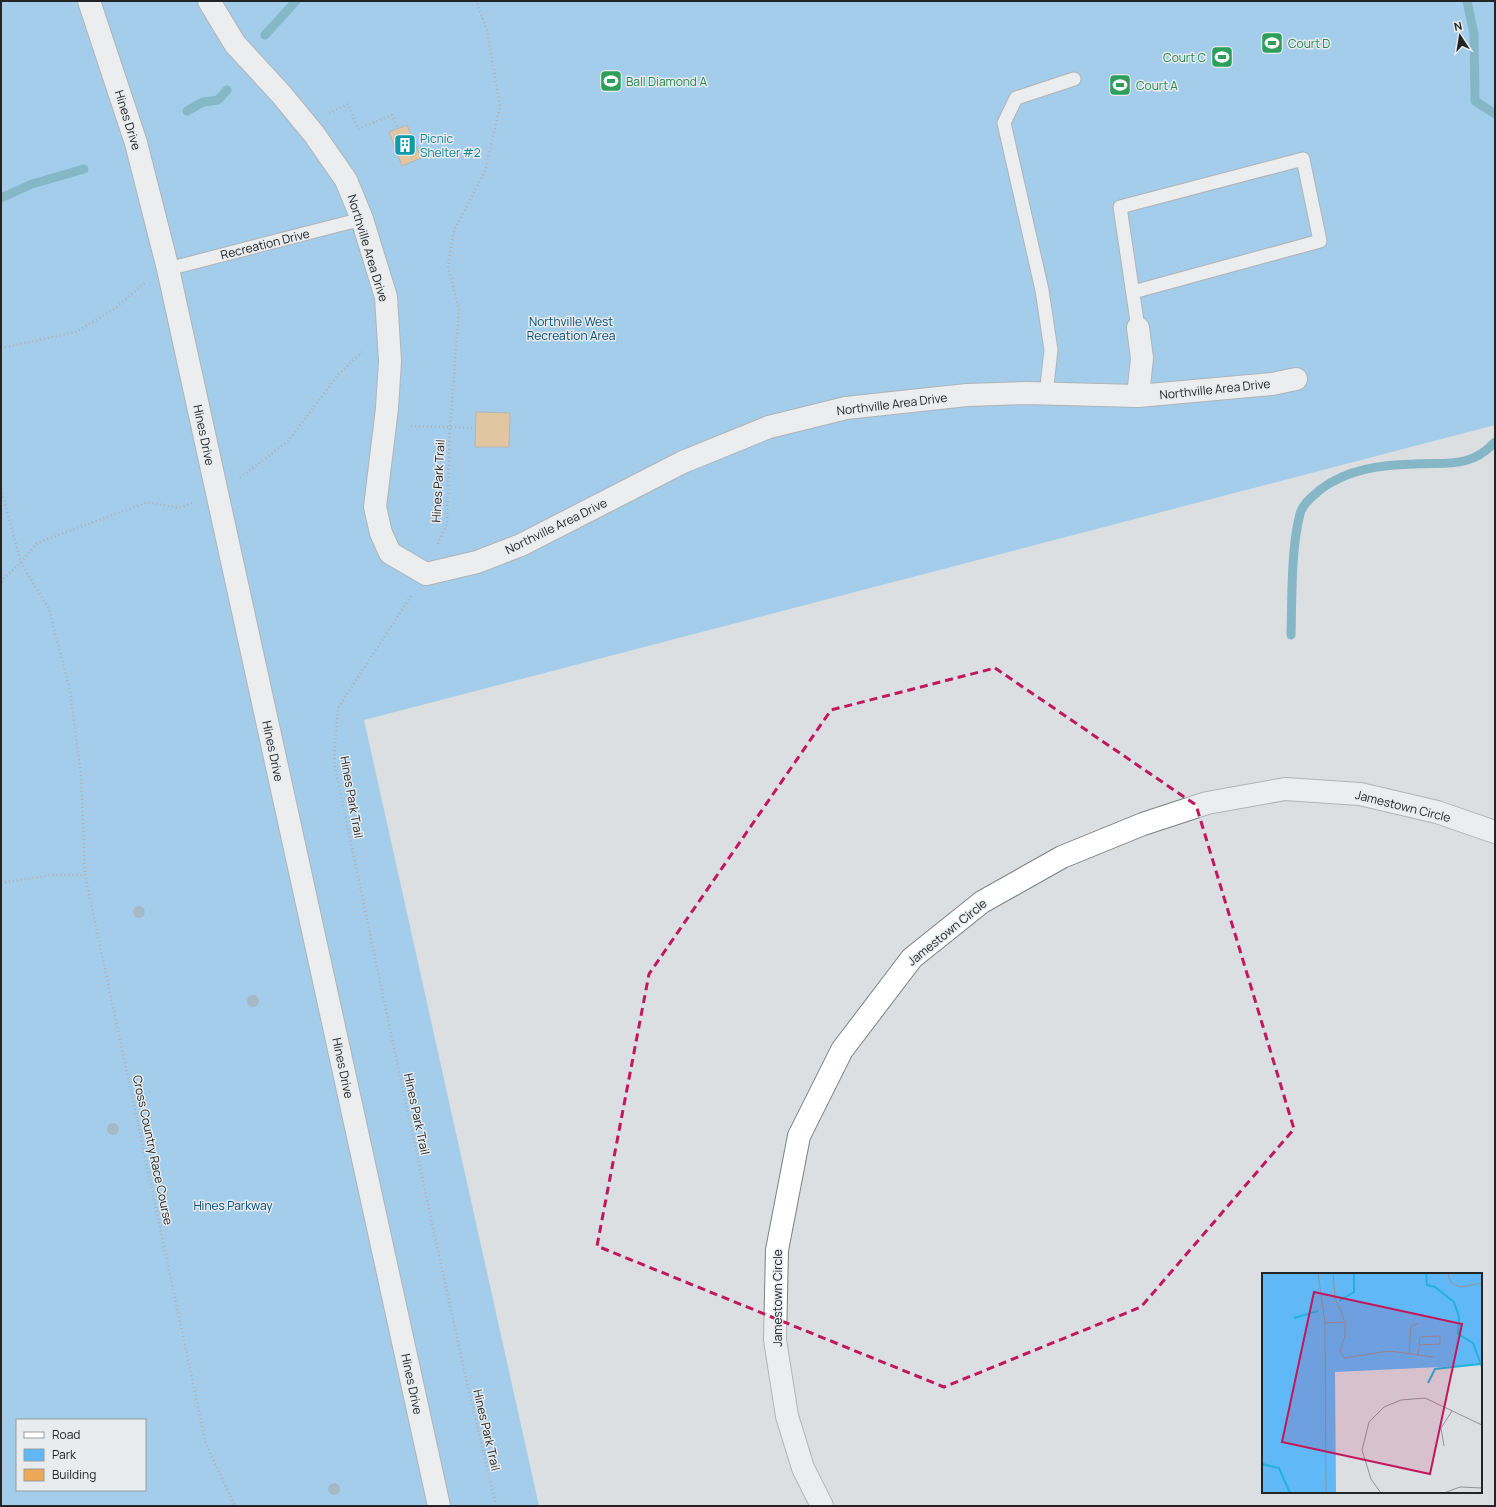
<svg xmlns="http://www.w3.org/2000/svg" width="1496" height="1507" font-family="Manrope,sans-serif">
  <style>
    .green { fill: #60b8f7; fill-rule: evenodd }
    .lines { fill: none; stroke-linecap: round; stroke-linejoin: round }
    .stream { stroke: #2188a5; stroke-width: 9 }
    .building { fill: #eca856; stroke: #85827f }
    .service-casing { stroke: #7d8183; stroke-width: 15 }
    .minor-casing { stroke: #7d8183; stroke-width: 24 }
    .tertiary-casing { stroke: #7d8183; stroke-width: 24 }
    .path { stroke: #797c7e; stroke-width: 2.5; stroke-dasharray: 1 3; stroke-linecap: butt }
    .service { stroke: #fff; stroke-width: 13 }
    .minor { stroke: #fff; stroke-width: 22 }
    .tertiary { stroke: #fff; stroke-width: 22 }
    .tree { fill: #648ea6 }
    .marked { fill: none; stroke: #c2185b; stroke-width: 3; stroke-dasharray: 8 5; stroke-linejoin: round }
    .labels { text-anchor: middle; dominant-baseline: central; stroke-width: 3; stroke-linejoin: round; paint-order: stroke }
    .leisure-label { font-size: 12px; fill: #27864d; stroke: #e8ecee; text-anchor: start }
    .street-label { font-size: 12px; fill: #222425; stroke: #e8ecee }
    .culture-label { font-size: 12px; fill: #0d838f; stroke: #e8ecee; text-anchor: start }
    .park-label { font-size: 12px; fill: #034c76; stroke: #e8ecee }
    .inset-river { fill: none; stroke: #20b3dc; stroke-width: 2 }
    .inset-road { fill: none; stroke: #919496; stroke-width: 1 }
    .view { fill: #c2185b; fill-opacity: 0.15; stroke: #c2185b; stroke-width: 2 }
    .inset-edge { fill: none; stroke: #222425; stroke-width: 2 }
  </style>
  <rect width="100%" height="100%" fill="#dbdfe1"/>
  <path class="green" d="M1 1H1495V425L364 720 539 1506H1ZM17 1420H145V1490H17Z"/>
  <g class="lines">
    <g class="stream">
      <path d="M1467 1 1474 34 1475 101 1495 114"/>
      <path d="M265 35 296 1"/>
      <path d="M187 111 203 102 218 100 227 90"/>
      <path d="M1 198 32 184 84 169"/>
      <path d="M1291 635C1292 599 1291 548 1300 514 1303 503 1313 496 1321 489 1348 469 1381 465 1413 464 1446 462 1470 469 1495 442"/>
    </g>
  </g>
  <g class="building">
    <path d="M407 125 421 158 402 166 389 132Z"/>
    <path d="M476 412 510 413 509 447H475Z"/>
  </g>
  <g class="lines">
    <g class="service-casing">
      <g id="service">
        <path d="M168 269 362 219"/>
        <path d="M1133 292 1320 241 1303 159 1120 207 1138 328"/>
        <path d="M1046 394 1051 350 1042 290 1004 123 1016 98 1074 79"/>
      </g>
    </g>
    <g class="minor-casing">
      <g id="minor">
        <path d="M209 1 235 44 281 94 314 134 346 180 362 219 386 297 390 361 387 408 375 507 381 533 390 553 426 574 477 562 521 545 683 462 769 427 846 408 967 395 1026 393 1138 396 1272 384 1296 379"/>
        <path d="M1138 396 1142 358 1138 328"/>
        <path d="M822 1506 803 1468 787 1416 775 1340 777 1250 799 1136 842 1050 912 958 982 902 1062 857 1143 824 1207 803 1285 789 1360 794 1437 812 1495 832"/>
      </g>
    </g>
    <g class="tertiary-casing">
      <path id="tertiary" d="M89 1 136 143 168 269 439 1506"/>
    </g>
    <g class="path">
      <path d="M329 113 348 104 358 129 392 115 398 129"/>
      <path d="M1 348 76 332 114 309 145 283"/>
      <path d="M411 426 475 428"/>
      <path d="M240 478 289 440 339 374 362 352"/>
      <path d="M1 489 21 563 49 609 70 691 81 776 85 875"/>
      <path d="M438 544 447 523 450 427 459 309 448 267 453 233 485 171 500 106 487 30 476 1"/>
      <path d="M1 586 2 580 21 563 37 543 148 502 179 508 192 503"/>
      <path d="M411 596 338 708 334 762 399 1072 467 1383 496 1506"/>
      <path d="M1 686V693"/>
      <path d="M1 883 51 875H85L206 1444 235 1506"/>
    </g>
    <use href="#service" class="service"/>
    <use href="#minor" class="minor"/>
    <use href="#tertiary" class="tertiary"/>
  </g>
  <g class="tree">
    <circle cx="139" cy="912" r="6"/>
    <circle cx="253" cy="1001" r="6"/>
    <circle cx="113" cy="1129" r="6"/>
    <circle cx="334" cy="1489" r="6"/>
  </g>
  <path d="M0 0H1496V1507H0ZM995 668 1196 805 1294 1129 1141 1307 944 1387 597 1246 649 974 831 710Z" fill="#dbdfe1" fill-opacity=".55" fill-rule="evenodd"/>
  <path class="marked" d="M995 668 1196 805 1294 1129 1141 1307 944 1387 597 1246 649 974 831 710Z"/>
  <defs>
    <g id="stadium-square" transform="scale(1.15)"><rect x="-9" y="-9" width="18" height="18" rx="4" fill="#2e9e5b" stroke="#e8ecee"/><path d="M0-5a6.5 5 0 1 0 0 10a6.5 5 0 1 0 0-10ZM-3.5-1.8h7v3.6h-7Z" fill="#fff"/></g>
    <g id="building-square" transform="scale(1.15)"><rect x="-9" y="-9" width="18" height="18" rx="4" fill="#0f9aa8" stroke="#e8ecee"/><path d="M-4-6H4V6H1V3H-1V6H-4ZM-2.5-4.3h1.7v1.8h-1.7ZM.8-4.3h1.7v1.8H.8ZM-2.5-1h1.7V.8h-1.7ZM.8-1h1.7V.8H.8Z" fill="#fff"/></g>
  </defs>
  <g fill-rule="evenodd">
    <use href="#stadium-square" x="1272" y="43"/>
    <use href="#stadium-square" x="1222" y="57"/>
    <use href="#stadium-square" x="611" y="81"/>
    <use href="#stadium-square" x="1120" y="85"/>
    <use href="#building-square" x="405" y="145"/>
  </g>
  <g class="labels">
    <g class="leisure-label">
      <text x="1288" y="43">Court D</text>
      <text x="1206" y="57" text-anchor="end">Court C</text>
      <text x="626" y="81">Ball Diamond A</text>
      <text x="1136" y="85">Court A</text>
    </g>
    <g class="street-label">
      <text transform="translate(128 120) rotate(73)">Hines Drive</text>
      <text transform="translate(265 244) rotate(-14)">Recreation Drive</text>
      <text transform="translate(368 248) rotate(73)">Northville Area Drive</text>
      <text transform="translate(1215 389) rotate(-6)">Northville Area Drive</text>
      <text transform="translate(892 404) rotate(-7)">Northville Area Drive</text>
      <text transform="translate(204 435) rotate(78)">Hines Drive</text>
      <text transform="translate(438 481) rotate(-87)">Hines Park Trail</text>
      <text transform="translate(556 526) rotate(-26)">Northville Area Drive</text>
      <text transform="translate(273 751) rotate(78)">Hines Drive</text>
      <text transform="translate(352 797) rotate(80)">Hines Park Trail</text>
      <text transform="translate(1403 806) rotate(14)">Jamestown Circle</text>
      <text transform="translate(947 932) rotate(-39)">Jamestown Circle</text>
      <text transform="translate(343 1068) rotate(78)">Hines Drive</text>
      <text transform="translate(417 1114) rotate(78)">Hines Park Trail</text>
      <text transform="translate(153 1150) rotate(78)">Cross Country Race Course</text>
      <text transform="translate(777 1298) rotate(-90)">Jamestown Circle</text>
      <text transform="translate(412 1384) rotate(78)">Hines Drive</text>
      <text transform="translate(487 1430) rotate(77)">Hines Park Trail</text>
    </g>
    <g class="culture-label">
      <text x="420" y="138">Picnic<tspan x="420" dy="14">Shelter #2</tspan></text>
    </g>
    <g class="park-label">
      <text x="571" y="321">Northville West<tspan x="571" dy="14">Recreation Area</tspan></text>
      <text x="233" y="1205">Hines Parkway</text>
    </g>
  </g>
  <g transform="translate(1262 1273)">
    <rect width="220" height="220" fill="#dbdfe1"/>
    <path d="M0 0H220V92L73 99 74 220H0Z" fill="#60b8f7"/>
    <path class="inset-river" d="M164 0 165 12 173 14 192 29 197 44 196 61 211 70 220 94M77 28 92 19V0M32 45 56 38M166 110 173 96 218 91M0 191 17 195 28 220"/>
    <path class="inset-road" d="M56 0 63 50 64 220M71 0 73 25 83 49V63L78 78 82 85 127 78 172 84M186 0 188 8 193 12 199 14 220 10M63 50 83 49M147 81 149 53 157 50M156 83 158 64 178 63V71L158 72M182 173 179 155 190 138M119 220 109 206 100 177 107 149 122 134 139 127 163 125 220 152M182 220 198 214 220 215"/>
    <path class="view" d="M52 19 200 51 168 201 20 169Z"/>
    <rect width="220" height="220" class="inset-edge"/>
  </g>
  <rect width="1496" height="1507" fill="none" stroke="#222425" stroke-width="4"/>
  <rect x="16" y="1419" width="130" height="72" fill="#e8ecee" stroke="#999c9e"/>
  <rect x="24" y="1432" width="20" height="6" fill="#ffffff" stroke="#999c9e"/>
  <text x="52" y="1439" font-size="12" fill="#222425">Road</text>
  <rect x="24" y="1449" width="20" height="12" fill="#60b8f7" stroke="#999c9e"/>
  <text x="52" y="1459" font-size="12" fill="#222425">Park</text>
  <rect x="24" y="1469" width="20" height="12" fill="#eca856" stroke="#999c9e"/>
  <text x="52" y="1479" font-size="12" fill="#222425">Building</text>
  <g transform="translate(1460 36) rotate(348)" stroke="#e8ecee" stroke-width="3" paint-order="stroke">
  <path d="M0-3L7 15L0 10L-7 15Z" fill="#222425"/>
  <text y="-6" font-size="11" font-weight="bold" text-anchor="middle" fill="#222425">N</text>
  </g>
</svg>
